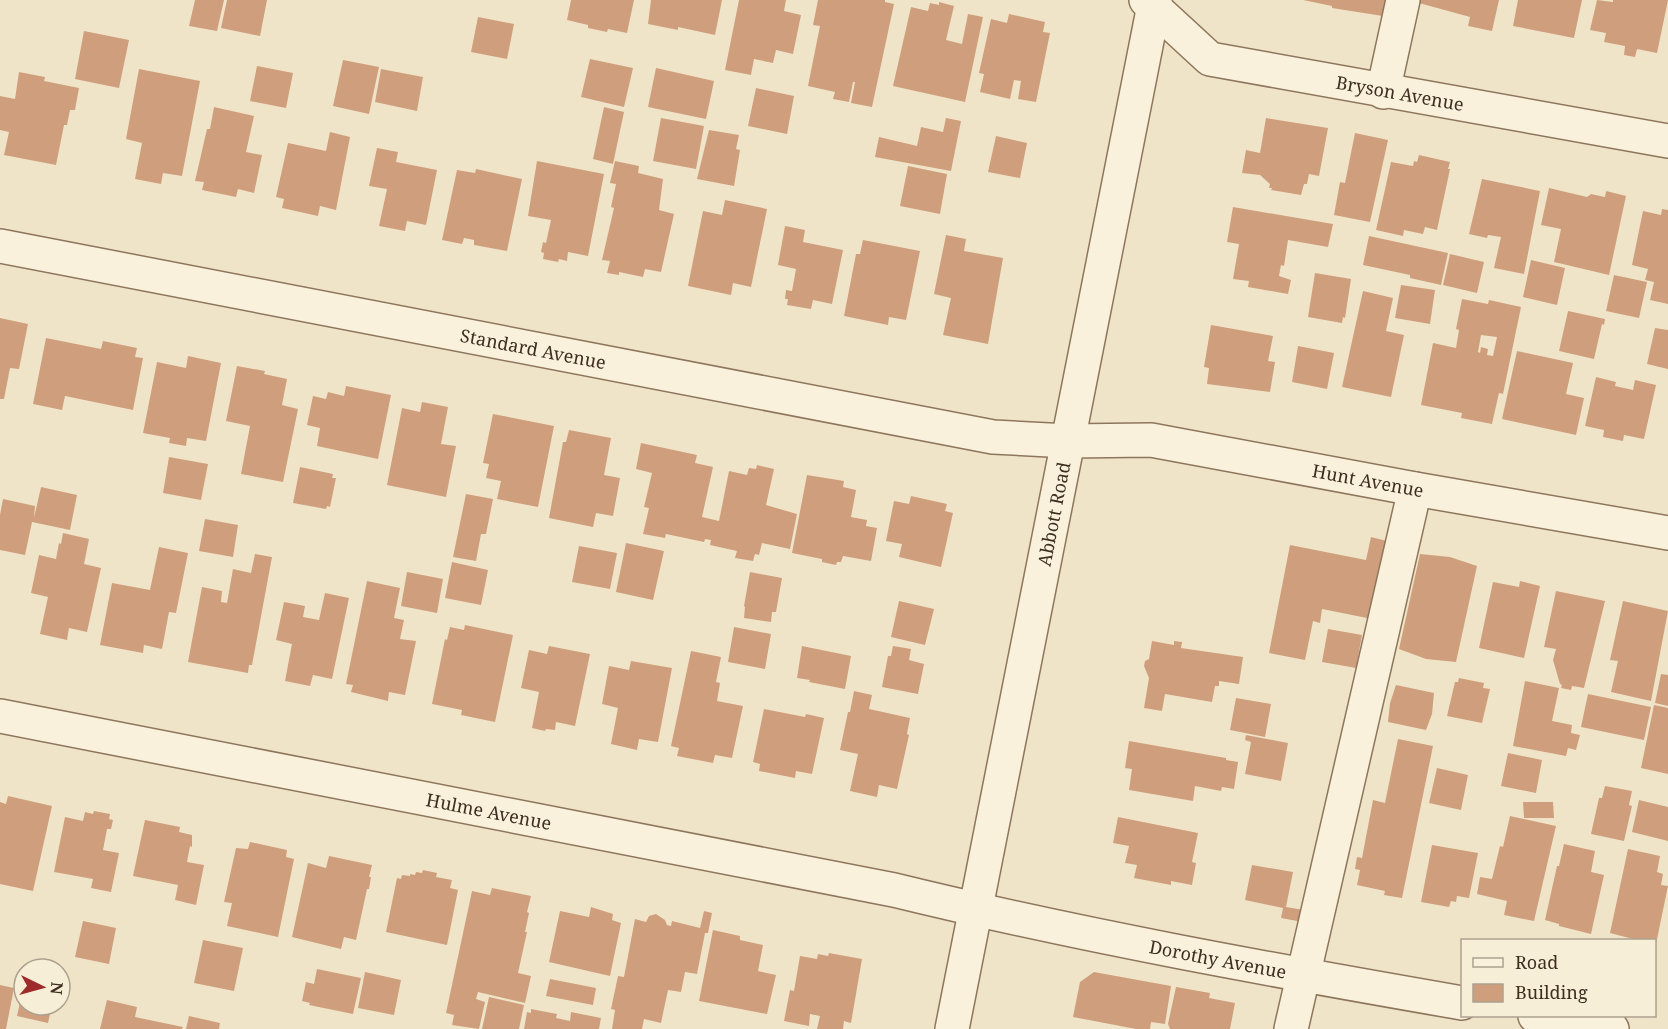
<svg xmlns="http://www.w3.org/2000/svg" width="1668" height="1029" font-family="'Noto Serif',serif">
  <style>
    .building { fill: #cf9f7d; fill-rule: evenodd }
    .lines { fill: none; stroke-linecap: round; stroke-linejoin: round }
    .minor-casing { stroke: #8d765c; stroke-width: 36 }
    .minor { stroke: #faf1dc; stroke-width: 33 }
    .labels { text-anchor: middle; dominant-baseline: central; stroke-width: 4.5; stroke-linejoin: round; paint-order: stroke }
    .street-label { font-size: 18px; fill: #3d2e20; stroke: #f7eed8 }
  </style>
  <rect width="100%" height="100%" fill="#f0e4c8"/>
  <g class="building">
    <path d="M195 0H224L217 31 189 26Z"/>
    <path d="M227 0H267L260 36 221 28Z"/>
    <path d="M571 0H634L627 33 608 29 607 32 588 28V25L567 20Z"/>
    <path d="M651 0H722L715 35 678 27V30L648 24Z"/>
    <path d="M739 0H786L784 11 801 15 793 54 776 50 773 63 754 59 751 75 725 70Z"/>
    <path d="M818 0H885V2L894 4 872 107 851 103 855 82H853L849 102 833 99 835 92 808 86 820 26 813 25Z"/>
    <path d="M1303 0H1392L1389 17 1332 8V6Z"/>
    <path d="M1419 0H1499L1492 31 1468 26 1470 17 1419 3Z"/>
    <path d="M1518 0H1582L1574 38 1513 26Z"/>
    <path d="M1597 0 1613 2V0H1668L1657 53 1637 49 1635 57 1624 55 1625 46 1604 42 1606 33 1590 30Z"/>
    <path d="M939 2 954 6 946 40 962 44 968 14 983 17 965 102 893 86 911 7 928 11 930 3 939 5Z"/>
    <path d="M1009 14 1045 22 1043 32 1050 33 1036 102 1018 99 1021 81 1014 80 1010 99 980 92 984 74 979 73 991 19 1007 23Z"/>
    <path d="M478 17 514 24 507 59 471 52Z"/>
    <path d="M84 31 129 40 119 88 75 79Z"/>
    <path d="M590 59 633 68 624 107 581 97Z"/>
    <path d="M343 60 379 67 369 114 333 106Z"/>
    <path d="M257 66 293 73 286 108 250 101Z"/>
    <path d="M656 68 714 81 706 119 648 107Z"/>
    <path d="M139 69 200 81 182 176 163 173 161 184 135 179 142 143 126 139Z"/>
    <path d="M381 69 423 77 417 111 375 102Z"/>
    <path d="M19 72 45 77 44 81 79 88 75 110H70L67 125H64L56 165 4 155 9 132 0 130V96L15 99Z"/>
    <path d="M756 88 794 96 787 134 748 126Z"/>
    <path d="M214 107 254 116 246 152 262 155 254 193 238 189 236 197 202 190 204 182 195 181 207 129H210Z"/>
    <path d="M604 107 624 112 613 164 593 159Z"/>
    <path d="M661 118 704 126 696 169 653 161Z"/>
    <path d="M946 118 961 121 951 171 875 157 879 137 917 146 921 127 943 132Z"/>
    <path d="M1266 118 1328 128 1319 176 1309 174 1307 184H1304L1301 195 1271 190 1272 188H1269L1270 184 1260 175 1242 173 1246 150 1260 153Z"/>
    <path d="M709 130 739 135 736 149 740 150 734 186 697 179Z"/>
    <path d="M330 132 350 137 336 210 320 206 318 216 282 208 284 199 276 197 288 143 326 151Z"/>
    <path d="M1355 133 1388 140 1370 222 1334 215 1340 182 1345 183Z"/>
    <path d="M996 136 1027 143 1020 178 988 172Z"/>
    <path d="M377 148 398 152 396 162 437 170 426 225 407 221 405 231 379 226 387 189 369 186Z"/>
    <path d="M1419 155 1450 162 1448 169H1450L1437 230 1425 227 1423 234 1404 230 1403 236 1376 230 1391 162 1413 166 1414 161 1417 162Z"/>
    <path d="M537 161 604 174 588 256 568 252 567 261 559 259 558 262 543 259 544 253 541 252 543 242 546 243 551 220 528 216Z"/>
    <path d="M615 161 639 166 638 173 663 179 659 210 674 214 661 272 645 269 643 277 619 272V275L607 273 610 261 602 260 614 208 611 207 616 184 610 183Z"/>
    <path d="M908 166 947 174 940 214 900 206Z"/>
    <path d="M476 169 522 179 507 251 474 245V240L464 238 462 244 442 240 457 170 475 173Z"/>
    <path d="M1482 179 1540 191 1524 274 1494 268 1501 237 1488 235 1487 238 1469 234Z"/>
    <path d="M1549 188 1587 197 1591 194 1605 197 1606 191 1626 196 1609 275 1554 262 1561 229 1541 225Z"/>
    <path d="M725 200 767 209 751 287 733 283 731 295 688 286 703 211 722 215Z"/>
    <path d="M1233 207 1333 224 1328 247 1288 240 1284 266 1281 265 1279 276 1291 280 1288 294 1248 287 1249 281 1233 279 1239 244 1227 242Z"/>
    <path d="M1662 209 1668 210V304L1650 300 1654 282 1645 280 1648 269 1632 265 1643 211 1661 215Z"/>
    <path d="M785 226 805 230 803 242 843 250 832 304 813 300 811 309 787 305 788 299H785L786 290 792 291 796 269 778 265Z"/>
    <path d="M946 235 966 239 964 251 1003 258 988 344 943 335 951 298 934 294Z"/>
    <path d="M1369 236 1448 253 1441 285 1410 278V275L1363 265Z"/>
    <path d="M863 240 920 251 906 320 889 317 888 325 844 316 856 254H860Z"/>
    <path d="M1450 254 1484 262 1477 293 1443 285Z"/>
    <path d="M1531 260 1565 268 1557 305 1523 297Z"/>
    <path d="M1315 273 1351 279 1345 318 1343 317 1342 323 1308 317Z"/>
    <path d="M1614 275 1647 282 1639 318 1606 311Z"/>
    <path d="M1401 285 1435 290 1430 324 1395 318Z"/>
    <path d="M1363 291 1393 298 1386 331 1404 335 1391 397 1342 387Z"/>
    <path d="M1462 299 1488 304 1489 300 1521 307 1503 394 1499 393 1492 424 1461 418 1462 413 1421 405 1433 343 1456 348 1459 330 1456 329ZM1481 335 1497 337 1493 356 1487 355 1488 349 1481 347 1480 353 1478 352Z"/>
    <path d="M1568 311 1605 319 1604 325 1602 324 1594 359 1559 351Z"/>
    <path d="M0 318 28 324 19 369 10 368 4 399H0Z"/>
    <path d="M1211 325 1273 336 1268 361 1275 362 1270 392 1207 384 1209 368 1204 367Z"/>
    <path d="M1655 328 1668 330V369L1647 364Z"/>
    <path d="M46 338 101 349 103 341 137 348 135 357 143 358 133 410 65 396 62 410 33 404Z"/>
    <path d="M1298 346 1334 353 1327 389 1292 382Z"/>
    <path d="M1517 351 1573 363 1566 394 1584 398 1576 435 1502 419Z"/>
    <path d="M188 356 221 363 206 441 187 438 186 446 169 443 170 438 143 433 157 362 186 368Z"/>
    <path d="M237 366 265 371 264 374 287 379 282 405 298 409 283 482 241 474 250 426 226 421Z"/>
    <path d="M1596 377 1616 382 1615 386 1633 390 1635 380 1656 385 1644 439 1624 435 1623 441 1603 437 1604 430 1585 426Z"/>
    <path d="M346 386 391 395 378 459 317 446 320 428 307 425 313 396 326 399 328 392 344 396Z"/>
    <path d="M422 402 448 407 441 444 456 446 446 497 387 485 402 408 420 412Z"/>
    <path d="M493 414 554 426 538 507 497 499 501 481 486 478 489 464 483 463Z"/>
    <path d="M569 430 611 438 604 475 620 478 613 516 596 513 593 527 549 518 563 442H566Z"/>
    <path d="M641 443 697 455 695 463 713 467 702 517 719 521 729 471 747 475 749 468 756 469 757 465 774 469 766 505 797 514 790 549 762 543 759 555 755 554 753 561 735 558 737 551 710 545 711 540 705 539 704 542 666 534 665 538 643 534 649 508 644 507 652 473 636 469Z"/>
    <path d="M169 457 208 464 201 500 163 493Z"/>
    <path d="M300 467 333 474 332 478H336L330 507 327 506 326 509 293 503Z"/>
    <path d="M807 475 844 481 843 487 856 490 851 517 867 520 866 526 877 528 871 561 843 556 841 562H837L836 565 822 562V559L792 553Z"/>
    <path d="M41 487 77 495 70 530 32 522 25 555 0 550V515L3 499 35 506 34 518Z"/>
    <path d="M466 494 493 499 486 534H481L476 561 453 557Z"/>
    <path d="M911 496 947 504 945 511 953 513 941 567 899 557 902 544 886 541 894 501 909 504Z"/>
    <path d="M205 519 238 525 233 557 199 551Z"/>
    <path d="M63 533 89 539 84 564 101 568 87 632 69 628 67 640 40 634 48 597 31 593 39 555 56 559 59 543 61 544Z"/>
    <path d="M1371 537 1387 541 1372 619 1322 609 1320 623 1313 621 1305 660 1269 653 1290 545 1366 560Z"/>
    <path d="M626 543 664 551 653 600 616 592Z"/>
    <path d="M579 546 617 553 610 589 572 582Z"/>
    <path d="M159 547 188 553 176 613 169 612 162 649 144 645 143 653 100 645 112 583 150 590Z"/>
    <path d="M255 554 272 557 252 665H249L248 673 188 662 202 587 222 591 221 602 227 603 233 569 251 573Z"/>
    <path d="M1420 554 1450 557 1477 566 1456 662 1426 659 1399 649Z"/>
    <path d="M452 562 488 570 481 605 445 598Z"/>
    <path d="M407 572 443 579 437 613 401 606Z"/>
    <path d="M750 572 782 578 776 612H772L771 622 744 618 745 607 744 606Z"/>
    <path d="M367 581 400 588 394 618 404 620 400 639 416 641 405 695 389 692 388 701 351 692 353 685 346 684Z"/>
    <path d="M1520 581 1540 586 1524 658 1479 648 1493 582 1519 587Z"/>
    <path d="M1556 591 1605 601 1584 688 1572 686 1571 690 1561 688 1562 685 1560 684 1553 660 1556 649 1544 647Z"/>
    <path d="M325 593 349 598 332 679 313 675 310 686 285 681 292 644 276 640 284 602 305 606 303 617 319 620Z"/>
    <path d="M899 601 934 609 925 645 891 637Z"/>
    <path d="M1623 601 1668 611 1651 701 1611 692 1618 661 1610 660Z"/>
    <path d="M465 625 513 635 495 722 461 715 462 710 432 704 445 639 447 640 450 627 464 630Z"/>
    <path d="M734 627 771 634 765 669 728 662Z"/>
    <path d="M1328 629 1362 635 1356 668 1322 662Z"/>
    <path d="M1152 641 1174 645V641L1182 642 1181 648 1243 657 1239 684 1219 681V686H1215L1212 702 1165 694 1162 711 1144 708 1149 678 1144 666 1145 661 1149 659Z"/>
    <path d="M549 646 590 654 575 726 556 722 555 730 546 729 545 731 532 728 539 692 521 688 529 650 547 654Z"/>
    <path d="M802 646 851 656 845 689 809 682 810 680 797 678Z"/>
    <path d="M893 646 911 649 909 660 924 664 918 694 882 687 888 656H891Z"/>
    <path d="M691 651 721 657 716 682 720 683 717 701 743 706 732 758 715 755 713 763 677 756 679 748 671 746Z"/>
    <path d="M631 661 672 668 658 742 639 739 637 750 611 744 618 708 602 704 609 666 629 670Z"/>
    <path d="M1661 674 1668 675V706L1655 703Z"/>
    <path d="M1459 678 1484 683 1483 688 1490 689 1482 723 1447 716 1455 682H1458Z"/>
    <path d="M1525 681 1559 688 1552 721 1572 725 1571 733 1580 735 1576 750 1568 748 1566 756 1513 746Z"/>
    <path d="M1396 685 1434 693 1432 714 1426 730 1388 722 1390 703Z"/>
    <path d="M854 691 872 695 869 709 910 718 907 734 909 735 897 789 879 785 877 797 850 791 858 754 840 750 848 712H850Z"/>
    <path d="M1588 694 1651 707 1644 740 1581 727Z"/>
    <path d="M1236 698 1271 704 1265 737 1230 730Z"/>
    <path d="M1654 705 1668 708V774L1641 768Z"/>
    <path d="M764 709 805 717 806 714 824 718 812 774 796 771 795 778 759 771 760 764 753 762Z"/>
    <path d="M1246 735 1288 743 1281 781 1245 774 1251 742 1245 740Z"/>
    <path d="M1398 739 1433 746 1402 898 1384 895 1385 891 1357 885 1360 870 1355 869 1357 857 1362 858 1373 800 1385 803Z"/>
    <path d="M1129 741 1226 758V760L1238 762 1234 789 1222 787 1221 791 1195 786 1193 801 1129 790 1132 769 1125 768Z"/>
    <path d="M1508 753 1542 760 1536 793 1501 786Z"/>
    <path d="M1437 768 1468 775 1461 810 1429 803Z"/>
    <path d="M1605 786 1632 791 1629 805 1632 806 1624 841 1591 834 1599 798H1602Z"/>
    <path d="M8 796 52 806 33 891 0 884V802L6 804Z"/>
    <path d="M1639 800 1668 807V841L1632 832Z"/>
    <path d="M1523 802H1553L1554 818H1524Z"/>
    <path d="M94 811 110 814 109 819 113 820 111 829H107L103 850 119 853 111 892 91 888 93 879 54 872 65 817 83 821 85 812 93 814Z"/>
    <path d="M1510 816 1556 826 1534 921 1504 915 1507 901 1477 894 1480 877 1492 879 1500 846 1503 847Z"/>
    <path d="M1118 817 1198 833 1192 862 1196 863 1192 885 1171 881V885L1134 878 1137 865 1125 863 1129 846 1113 843Z"/>
    <path d="M145 820 180 827 179 832 192 835V847L190 846 187 862 204 865 196 905 175 900 178 885 133 876Z"/>
    <path d="M250 842 287 850 286 857 294 859 278 937 227 926 232 903 224 902 236 848 248 849Z"/>
    <path d="M1564 844 1595 851 1591 872 1604 875 1591 934 1559 926V924L1545 920 1557 866H1559Z"/>
    <path d="M1432 845 1478 853 1469 898 1457 896 1456 902 1451 901 1449 907 1421 902Z"/>
    <path d="M1628 849 1660 856 1657 872 1663 874 1661 885 1668 886 1656 944H1654V940H1637L1610 933Z"/>
    <path d="M329 856 372 865 369 877H371L369 889H367L356 940 344 937 341 949 292 937 308 863 326 868Z"/>
    <path d="M1252 865 1293 872 1286 907 1310 911 1308 923 1281 918 1283 908 1245 900Z"/>
    <path d="M423 870 437 873 436 877 452 880 450 888 458 890 447 945 386 932 397 878 401 879 402 875 410 876V874L415 875 416 872 422 873Z"/>
    <path d="M492 888 531 896 527 912 529 913 525 932H527L518 973 531 976 525 1003 478 992 476 999 485 1002 479 1029 452 1025 454 1015 446 1013 472 891 490 895Z"/>
    <path d="M591 907 613 914 612 920 621 923 610 976 549 962 560 911 589 917Z"/>
    <path d="M704 911 712 913 708 933H705L697 974 685 972 681 992 668 990 661 1023 644 1019 642 1029H612L615 1010 611 1009 618 976 624 977 635 919 646 922 649 916 656 914 665 920 667 925 671 926 672 921 700 928Z"/>
    <path d="M83 921 116 928 109 964 75 957Z"/>
    <path d="M713 930 740 936V940L763 945 758 971 776 975 767 1014 699 1001Z"/>
    <path d="M203 940 243 948 234 991 194 983Z"/>
    <path d="M829 953 862 959 851 1023 844 1021 843 1029H817L820 1016 810 1014 809 1026 784 1021 790 990 794 991 800 956 817 959 818 954 828 956Z"/>
    <path d="M317 969 361 978 353 1014 309 1005 310 1003 302 1001 306 982 314 984Z"/>
    <path d="M365 972 401 980 394 1015 358 1008Z"/>
    <path d="M1094 972 1171 986 1165 1024 1151 1022 1150 1029H1136L1073 1017 1080 982Z"/>
    <path d="M550 979 596 988 593 1005 546 996Z"/>
    <path d="M0 985 14 988 6 1029H0Z"/>
    <path d="M1176 987 1210 993 1209 998 1235 1003 1230 1029H1170L1168 1024Z"/>
    <path d="M23 988 24 1005H52L48 1023 17 1016Z"/>
    <path d="M489 997 524 1005 519 1029H482Z"/>
    <path d="M107 1000 137 1007 135 1017 183 1027 182 1029H100Z"/>
    <path d="M531 1009 557 1014 556 1018 570 1021 571 1012 601 1018 599 1029H524L527 1012 531 1013Z"/>
    <path d="M189 1016 220 1023 219 1029H186Z"/>
  </g>
  <g class="lines">
    <g class="minor-casing">
      <g id="minor">
        <path id="s1" d="M1146 0 1210 59 1668 141"/>
        <path d="M1383 92 1403 0"/>
        <path id="s2" d="M0 246 993 437 1068 441 1151 440 1415 489 1668 533"/>
        <path id="s3" d="M0 716 894 890C1082 936 1272 970 1462 1003"/>
        <path d="M1535 1016 1612 1029"/>
        <path id="s4" d="M952 1029 1155 0"/>
        <path d="M1291 1029 1415 489"/>
      </g>
    </g>
    <use href="#minor" class="minor"/>
  </g>
  <g class="labels">
    <g class="street-label">
      <text stroke="none"><textPath href="#s1" startOffset="280">Bryson Avenue</textPath></text>
      <text stroke="none"><textPath href="#s2" startOffset="543">Standard Avenue</textPath></text>
      <text stroke="none"><textPath href="#s2" startOffset="1390">Hunt Avenue</textPath></text>
      <text stroke="none"><textPath href="#s4" startOffset="525">Abbott Road</textPath></text>
      <text stroke="none"><textPath href="#s3" startOffset="498">Hulme Avenue</textPath></text>
      <text stroke="none"><textPath href="#s3" startOffset="1242">Dorothy Avenue</textPath></text>
    </g>
  </g>
  <rect x="1461" y="939" width="195" height="78" fill="#f7eed8" stroke="#ada18e" stroke-width="1.5"/>
  <rect x="1473" y="958" width="30" height="9" fill="#faf1dc" stroke="#ada18e" stroke-width="1.5"/>
  <text x="1515" y="969" font-size="18" fill="#3d2e20">Road</text>
  <rect x="1473" y="984" width="30" height="18" fill="#cf9f7d" stroke="#ada18e" stroke-width="1.5"/>
  <text x="1515" y="999" font-size="18" fill="#3d2e20">Building</text>
  <g transform="translate(42 987) rotate(95)"><circle r="28" fill="#f7eed8" stroke="#ada18e" stroke-width="1.5"/>
  <path d="M0-4.5L10 22L0 15L-10 22Z" fill="#9e2a2b"/>
  <text y="-9" font-size="16" font-weight="bold" text-anchor="middle" fill="#3d2e20">N</text>
  </g>
</svg>
